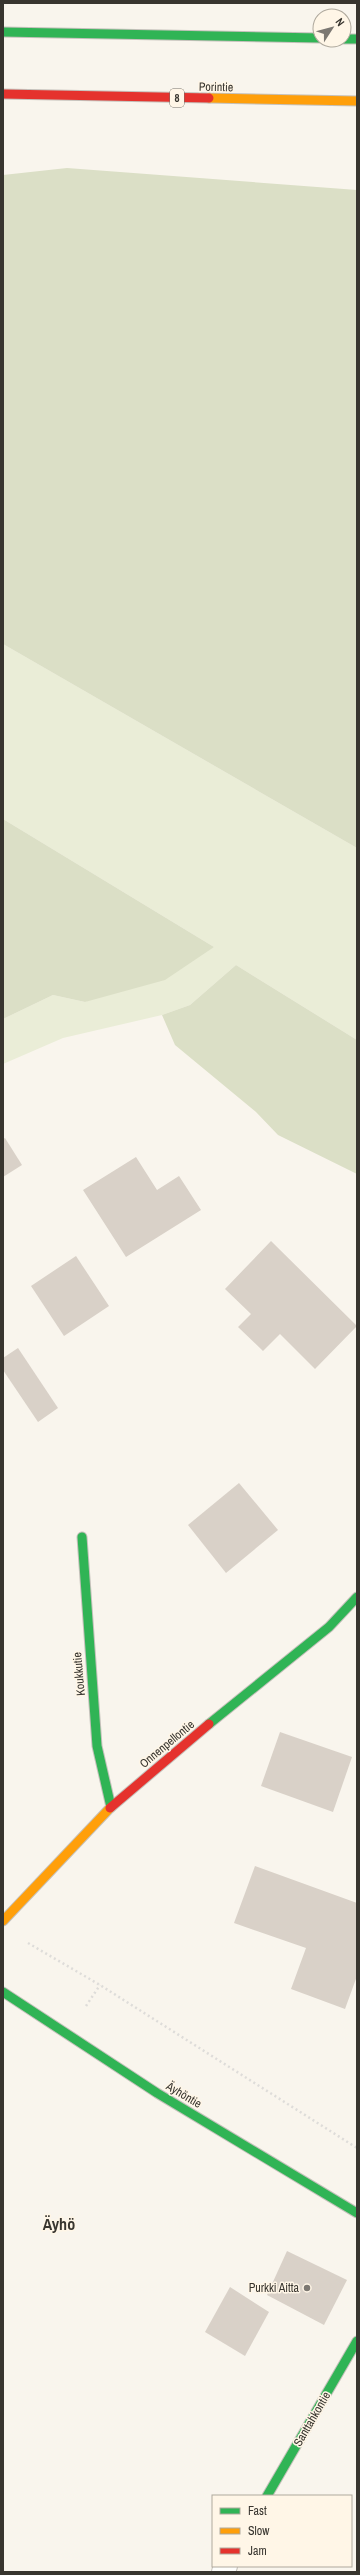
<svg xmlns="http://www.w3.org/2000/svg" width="360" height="2575" font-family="'Archivo Narrow',sans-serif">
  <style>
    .green { fill: #eaedd7 }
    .forest { fill: #dbdfc6 }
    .building { fill: #d9d1c8 }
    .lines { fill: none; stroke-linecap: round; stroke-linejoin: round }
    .street-casing { stroke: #c5c1bb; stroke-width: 24 }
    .fast-casing { stroke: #c5c1bb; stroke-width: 11 }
    .slow-casing { stroke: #c5c1bb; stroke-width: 11 }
    .jam-casing { stroke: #c5c1bb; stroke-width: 11 }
    .path { stroke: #dedcd9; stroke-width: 2.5; stroke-dasharray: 2 3; stroke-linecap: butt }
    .street { stroke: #fefefc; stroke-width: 22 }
    .fast { stroke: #30b455; stroke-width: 9 }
    .slow { stroke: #ff9f0a; stroke-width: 9 }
    .jam { stroke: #e5322d; stroke-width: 9 }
    .poi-dot { fill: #7c7872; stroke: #fff6e7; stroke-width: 1.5 }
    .labels { text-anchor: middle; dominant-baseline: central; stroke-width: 3; stroke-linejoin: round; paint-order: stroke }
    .shield { fill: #fff6e7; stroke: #746f66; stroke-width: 1 }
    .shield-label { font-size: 11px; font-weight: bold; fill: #38352f }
    .street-label { font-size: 12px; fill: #38352f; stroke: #fff6e7 }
    .poi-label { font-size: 12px; fill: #38352f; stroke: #fff6e7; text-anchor: end }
    .district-label { font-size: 16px; font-weight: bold; fill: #38352f; stroke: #fff6e7 }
  </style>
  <rect width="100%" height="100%" fill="#f9f5ed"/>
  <path class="green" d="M3 644 357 848V1040L236 965 190 1005 162 1015 63 1038 3 1064V1019L53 995 85 1002 214 947 3 819Z"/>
  <g class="forest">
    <path d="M67 168 357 190V848L3 644V175Z"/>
    <path d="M3 819 214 947 165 980 85 1002 53 995 3 1019Z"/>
    <path d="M236 965 357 1040V1174L278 1135 256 1112 175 1045 162 1015 190 1005Z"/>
  </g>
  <g class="building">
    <path d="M5 1138 22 1165 3 1177V1139Z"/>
    <path d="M136 1157 157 1190 179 1176 201 1210 126 1257 83 1190Z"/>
    <path d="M271 1241 357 1326 315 1369 280 1334 263 1351 238 1327 251 1314 225 1289Z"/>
    <path d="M76 1256 109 1306 64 1336 31 1286Z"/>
    <path d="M18 1348 58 1408 38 1422 3 1370V1358Z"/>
    <path d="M239 1483 278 1530 226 1573 188 1525Z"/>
    <path d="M280 1732 352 1757 333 1812 261 1786Z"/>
    <path d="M255 1866 357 1903V1976L345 2009 291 1989 306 1948 234 1923Z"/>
    <path d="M287 2251 347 2280 324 2325 267 2295Z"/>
    <path d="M230 2287 269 2312 245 2356 205 2332Z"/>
  </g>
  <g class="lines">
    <g class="street-casing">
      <path id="street" d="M223 2572 226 2566"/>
    </g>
    <g class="fast-casing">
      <g id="fast">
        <path d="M3 32 320 38"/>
        <path d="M344 39H357"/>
        <path d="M82 1537 97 1746 111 1807"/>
        <path d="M209 1724 329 1627 357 1597"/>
        <path d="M3 1992 157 2093 357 2213"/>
        <path d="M267 2496 357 2341"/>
      </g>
    </g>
    <g class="slow-casing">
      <g id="slow">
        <path d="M209 98 357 101"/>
        <path d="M3 1921 110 1808"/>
      </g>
    </g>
    <g class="jam-casing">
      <g id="jam">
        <path d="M3 94 209 98"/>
        <path d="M110 1808 209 1724"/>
      </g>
    </g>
    <g class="path">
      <path d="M28 1943 100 1985 357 2148"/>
      <path d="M86 2006 100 1985"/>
    </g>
    <use href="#street" class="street"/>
    <use href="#fast" class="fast"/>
    <use href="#slow" class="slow"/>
    <use href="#jam" class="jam"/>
  </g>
  <circle class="poi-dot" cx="307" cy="2288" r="4"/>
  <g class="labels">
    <rect class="shield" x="170" y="89" width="14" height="18" rx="3"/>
    <g class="shield-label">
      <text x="177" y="98">8</text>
    </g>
    <g class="street-label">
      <text transform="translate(216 87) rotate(1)">Porintie</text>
      <text transform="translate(79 1674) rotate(-95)">Koukkutie</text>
      <text transform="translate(167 1744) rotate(-40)">Onnenpellontie</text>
      <text transform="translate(184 2095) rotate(31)">Äyhöntie</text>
      <text transform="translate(312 2419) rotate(-60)">Santtahkontie</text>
    </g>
    <g class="poi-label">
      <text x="299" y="2288">Purkki Aitta</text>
    </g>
    <g class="district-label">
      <text x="59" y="2224">Äyhö</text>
    </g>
  </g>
  <rect width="360" height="2575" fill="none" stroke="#38352f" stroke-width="8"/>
  <rect x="212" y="2495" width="140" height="72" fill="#fff6e7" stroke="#afa99d"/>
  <rect x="220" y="2508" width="20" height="6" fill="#30b455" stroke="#afa99d"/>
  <text x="248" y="2515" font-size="12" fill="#38352f">Fast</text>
  <rect x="220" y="2528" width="20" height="6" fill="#ff9f0a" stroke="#afa99d"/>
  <text x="248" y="2535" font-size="12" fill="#38352f">Slow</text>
  <rect x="220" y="2548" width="20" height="6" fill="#e5322d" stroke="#afa99d"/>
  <text x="248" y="2555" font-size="12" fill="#38352f">Jam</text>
  <g transform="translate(332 28) rotate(54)"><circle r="19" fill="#fff6e7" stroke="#afa99d"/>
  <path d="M0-3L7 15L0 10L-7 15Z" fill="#7c7872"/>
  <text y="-6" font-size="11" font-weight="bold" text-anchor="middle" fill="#38352f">N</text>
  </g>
</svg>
